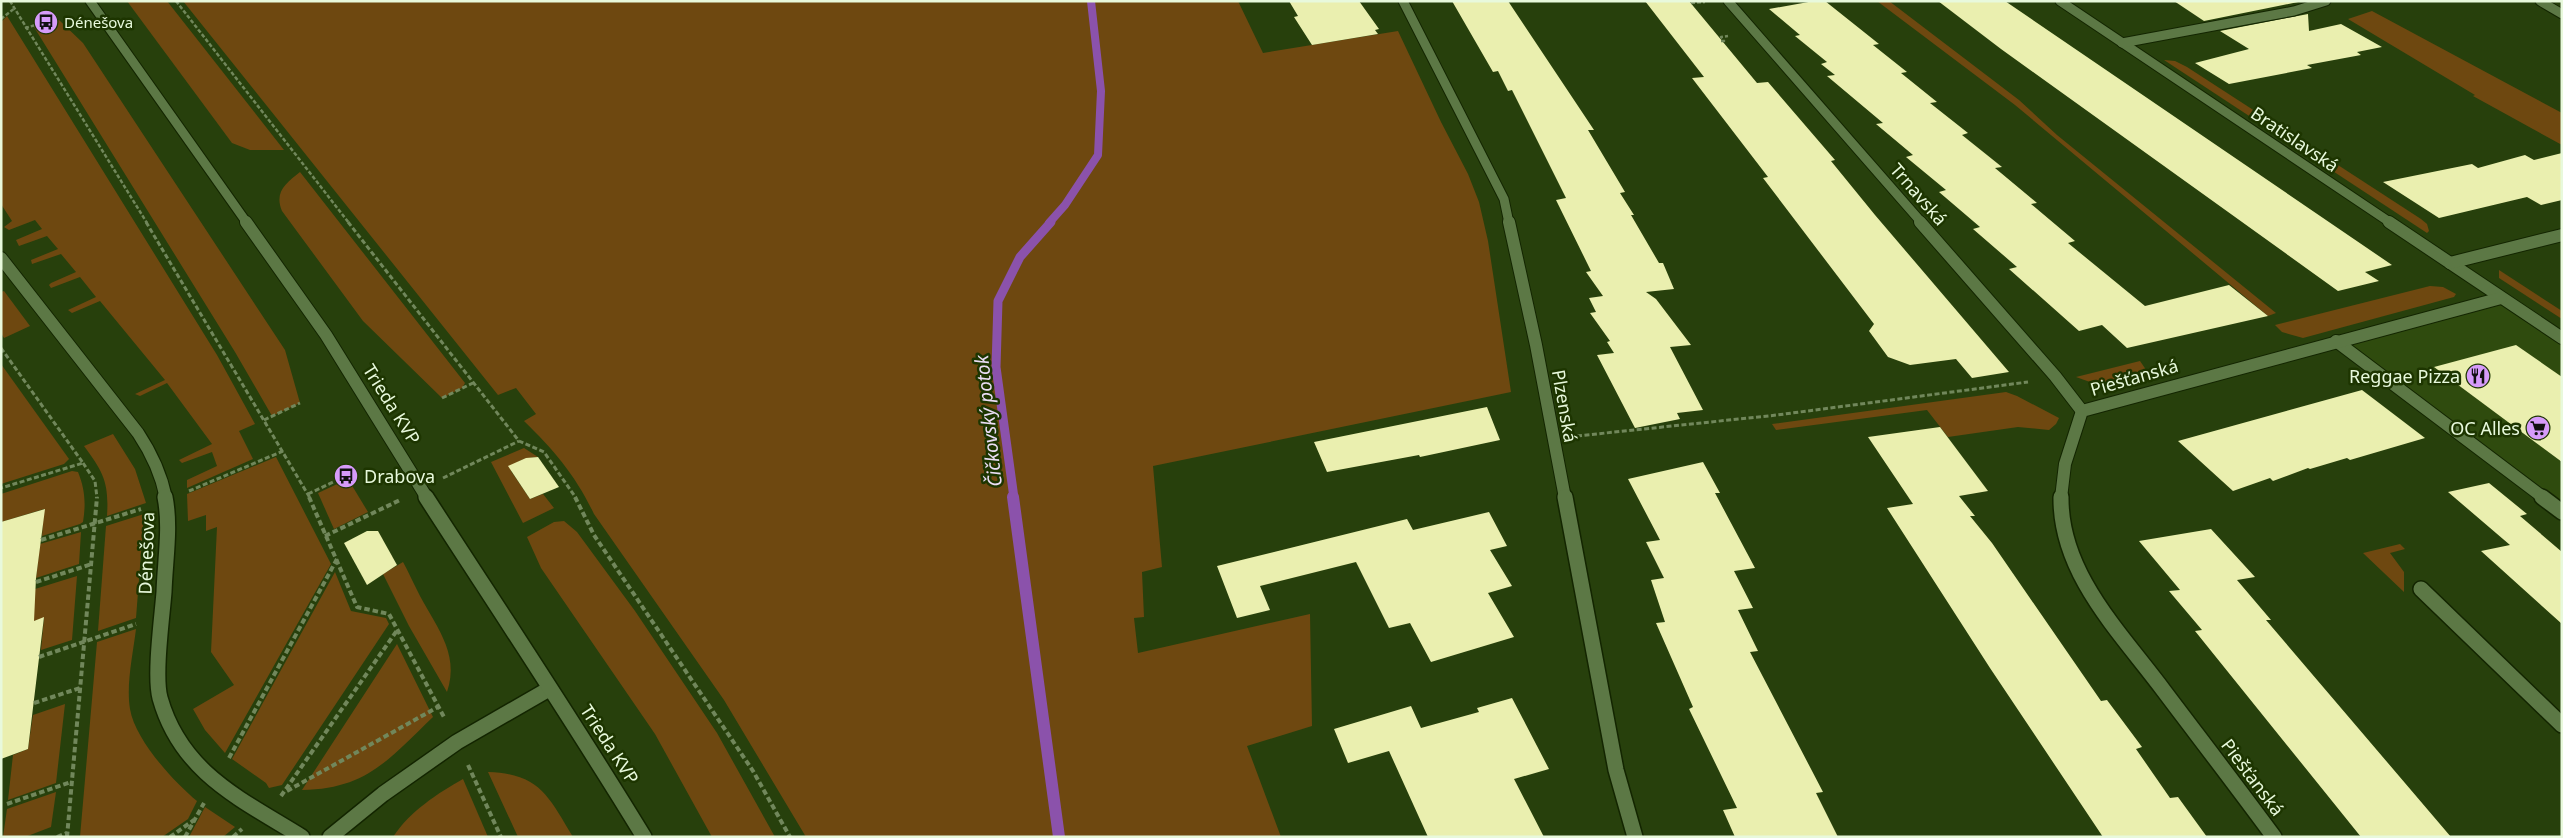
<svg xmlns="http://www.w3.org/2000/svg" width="2563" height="838" font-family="'Noto Sans',sans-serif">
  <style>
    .built { fill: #2f4b0e }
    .green { fill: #6e4810 }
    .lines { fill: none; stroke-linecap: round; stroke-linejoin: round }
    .stream-far2 { stroke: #8b52ab; stroke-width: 8 }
    .stream-far1 { stroke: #8b52ab; stroke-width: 9 }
    .stream { stroke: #8b52ab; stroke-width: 12 }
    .building { fill: #eaefaf }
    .service-far1-casing { stroke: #132500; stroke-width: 14 }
    .service-casing { stroke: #132500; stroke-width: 18 }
    .minor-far2-casing { stroke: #132500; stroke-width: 11 }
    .minor-far1-casing { stroke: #132500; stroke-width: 14 }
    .minor-casing { stroke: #132500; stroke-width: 18 }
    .tertiary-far2-casing { stroke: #132500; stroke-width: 11 }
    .tertiary-far1-casing { stroke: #132500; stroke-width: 14 }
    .tertiary-casing { stroke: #132500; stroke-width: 18 }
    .path-far2 { stroke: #71875b; stroke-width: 2.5; stroke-dasharray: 4 2; stroke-linecap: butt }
    .path-far1 { stroke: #71875b; stroke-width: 3; stroke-dasharray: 5 2.5; stroke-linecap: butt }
    .path { stroke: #71875b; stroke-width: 4; stroke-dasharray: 5.5 3; stroke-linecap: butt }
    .service-far1 { stroke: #5c7845; stroke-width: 12 }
    .service { stroke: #5c7845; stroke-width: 15 }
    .minor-far2 { stroke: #5c7845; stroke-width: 9 }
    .minor-far1 { stroke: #5c7845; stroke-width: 12 }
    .minor { stroke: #5c7845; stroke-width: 15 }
    .tertiary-far2 { stroke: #5c7845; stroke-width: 9 }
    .tertiary-far1 { stroke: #5c7845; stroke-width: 12 }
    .tertiary { stroke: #5c7845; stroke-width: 15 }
    .labels { text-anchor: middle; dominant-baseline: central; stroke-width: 5; stroke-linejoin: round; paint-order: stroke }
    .far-poi-label { font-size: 15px; fill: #e8f9dc; stroke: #1d3500; text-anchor: start }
    .street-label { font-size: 18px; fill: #e8f9dc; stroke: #1d3500 }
    .poi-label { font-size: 18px; fill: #e8f9dc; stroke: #1d3500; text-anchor: end }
    .water-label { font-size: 19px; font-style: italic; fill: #ecdef6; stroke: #1d3500 }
  </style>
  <rect width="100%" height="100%" fill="#27400c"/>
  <path class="built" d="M2501 298 2562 338V512L2336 341Z"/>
  <g class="green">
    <path d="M127 1H167L284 150H250L232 143Z"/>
    <path d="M183 1H1238L1263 53 1398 31 1441 122 1468 174 1479 202 1488 241 1511 392 1153 466 1162 567 1142 572 1144 617 1134 618 1138 653 1310 614 1312 726 1247 746 1281 837H806L724 700 594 514C576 476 554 450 524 421L536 414 516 388 498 395Z"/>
    <path d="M1877 1H1889L2019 100 2057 135 2276 313 2268 316 2015 105Z"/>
    <path d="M2372 11 2562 113V145L2473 96 2475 95 2348 19Z"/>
    <path d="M7 16 217 355 255 424 239 431 253 459 187 488V480L217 466 212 452 182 463 179 460 212 444 167 383 140 396 135 394 165 380 100 301 72 313 68 310 96 297 80 277 51 288 49 285 51 283 76 272 61 254 32 264 31 260 58 249 47 236 19 246 16 240 42 229 35 220 9 230 4 227 12 221 1 204V22Z"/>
    <path d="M59 20 83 43 285 350 300 403 272 416 235 352 34 27Z"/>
    <path d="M2164 60 2175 61 2187 67 2421 219 2427 224 2429 231 2427 233Z"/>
    <path d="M300 172 465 383 462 388 442 398 363 321 282 211C274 192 286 183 300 172Z"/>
    <path d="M2499 270 2562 311V319L2499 278Z"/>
    <path d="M2430 286 2443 287 2456 294 2454 297 2303 338 2282 332 2275 325Z"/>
    <path d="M4 291 30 326 4 338 1 333V292Z"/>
    <path d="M2140 361 2151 377 2104 387 2076 377Z"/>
    <path d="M1 364 69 459 64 464 1 484Z"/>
    <path d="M2006 392 2017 396 2059 418 2056 424 2049 430 2018 427 1948 437 1927 410 1776 430 1772 424Z"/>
    <path d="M113 434 135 469 146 503 107 516C109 483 104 473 84 446Z"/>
    <path d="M524 448 538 457C525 458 517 459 511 471L530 499 543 494 554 508 523 523 491 462Z"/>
    <path d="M276 457 331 564 225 753 205 730 193 709 234 685 211 652 217 527 206 531V515L188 521 187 494Z"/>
    <path d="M72 471 78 472C85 489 86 504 83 522L80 524 42 536 44 509 1 522V494Z"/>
    <path d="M348 479 368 512 334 529 318 493Z"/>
    <path d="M144 514 136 618 98 631 106 526Z"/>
    <path d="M564 521 577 532 635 611 717 733 775 837H712L655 734 541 568 527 537 554 522Z"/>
    <path d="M81 532 79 564 36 578 40 544Z"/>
    <path d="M2400 544 2405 549 2390 553 2404 572V592L2363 553Z"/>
    <path d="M403 562C408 571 412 580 417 590 433 623 461 652 447 692L409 626 383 574Z"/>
    <path d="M335 572 351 611 386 618 389 624 282 785 269 788 266 783 232 759Z"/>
    <path d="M77 576 72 640 41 650 44 618 31 622 35 589Z"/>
    <path d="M136 629C133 654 126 684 130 709 135 740 174 782 197 801L188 819 162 837H80L97 642Z"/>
    <path d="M397 644 433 717C389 759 367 789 302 790Z"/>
    <path d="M65 704 56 783 8 800 13 755 28 749 33 715Z"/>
    <path d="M488 772C540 774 548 796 573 837H518Z"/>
    <path d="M463 779 488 837H393C409 812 438 793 463 779Z"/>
    <path d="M56 792 51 827 25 837H3L7 809Z"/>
    <path d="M205 807 235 827 223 837H189Z"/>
  </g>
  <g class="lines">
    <path class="stream-far2" d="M1049 223 1065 205 1098 155 1101 91 1091 1"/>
    <path class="stream-far1" d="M1014 498 996 367 998 301 1020 257 1051 222"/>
    <path class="stream" d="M1013 497 1059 837"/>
  </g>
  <g class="building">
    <path d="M1289 1H1359L1379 29 1375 30 1378 34 1312 45 1294 17 1298 16Z"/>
    <path d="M1452 1H1508L1594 130H1588L1625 192 1620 193 1634 215H1631L1659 263H1663L1674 289 1646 292 1656 299 1691 345 1670 347 1703 410 1677 413 1680 419 1635 428 1597 355 1614 353 1607 342 1610 341 1590 313 1596 312 1589 298 1603 296 1586 272 1591 271 1556 200 1566 198 1512 90 1508 91 1498 71 1493 72Z"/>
    <path d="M1645 1H1689L1757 83 1768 82 1835 160 1831 161 1875 215 2009 372 1972 378 1956 359 1910 365 1888 357 1869 331 1874 324 1763 178 1768 177 1692 78 1704 77Z"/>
    <path d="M1814 1H1825L1879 44 1873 45 1907 72 1901 73 1937 102 1930 103 1968 133 1962 135 2002 167 1995 168 2037 203 2031 204 2075 241 2068 243 2145 306 2229 285 2268 316 2127 348 2102 325 2079 331 2009 269 2017 267 1973 229 1980 227 1939 192 1946 190 1906 157 1913 155 1876 124 1883 123 1827 76 1835 75 1821 64 1827 62 1795 36 1800 35 1769 9Z"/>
    <path d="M1938 1H2005L2392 265 2365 272 2379 281 2338 291 2001 49Z"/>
    <path d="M2174 1H2303L2204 21Z"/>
    <path d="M2308 14 2309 31 2341 24 2382 47 2357 52 2361 55 2307 65 2312 68 2229 84 2195 63 2249 49 2220 31Z"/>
    <path d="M2562 153V200L2541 205 2527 197 2439 218 2383 182 2472 164 2478 168 2525 155 2534 160Z"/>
    <path d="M2516 345 2562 377V462L2434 367Z"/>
    <path d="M2362 390 2425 438 2350 460 2347 458 2310 469 2308 468 2273 481 2270 478 2233 491 2178 441Z"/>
    <path d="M1487 407 1500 440 1420 457 1419 455 1327 472 1314 442Z"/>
    <path d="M1940 427 1988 491 1959 496 1975 516H1970L1992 543 2101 701 2107 700 2142 747 2136 749 2170 798 2178 797 2207 837H2103L1990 668 1887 508 1913 504 1868 437Z"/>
    <path d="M538 457 559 487 530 499 508 466 526 458Z"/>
    <path d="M1703 462 1720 493H1715L1755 568 1734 571 1753 608 1738 610 1758 651 1750 652 1823 792 1816 793 1838 837H1735L1723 810 1737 808 1689 709 1693 707 1656 623 1665 622 1651 580 1664 578 1646 542 1660 540 1628 479Z"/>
    <path d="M2489 483 2527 514 2520 516 2562 552V624L2481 551 2510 545 2448 492Z"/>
    <path d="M45 509 36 578 34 621 44 617 28 749 1 759V522Z"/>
    <path d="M1489 512 1507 546 1490 550 1512 586 1488 593 1514 637 1431 662 1410 623 1389 628 1356 562 1260 586 1270 610 1237 618 1217 566 1407 519 1413 530Z"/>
    <path d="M2211 529 2255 577 2237 580 2271 620H2266L2451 837H2361L2195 631 2202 630 2169 591 2180 590 2139 541Z"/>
    <path d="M367 531H378L397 565 367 585 344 543Z"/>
    <path d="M1512 698 1549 769 1514 779 1544 837H1428L1389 751 1348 763 1334 729 1411 706 1421 728 1479 712 1477 708Z"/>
  </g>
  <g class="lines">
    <g class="service-far1-casing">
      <path id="service-far1" d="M2336 341 2544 498"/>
    </g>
    <g class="service-casing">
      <path id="service" d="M2542 497 2562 512"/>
    </g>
    <g class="minor-far2-casing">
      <g id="minor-far2">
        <path d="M1403 1 1504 199 1509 223"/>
        <path d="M1728 1 1922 223"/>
        <path d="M2060 1 2391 223"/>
        <path d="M2540 1 2562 14"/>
        <path d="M2122 43 2294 11 2326 1"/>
      </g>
    </g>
    <g class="minor-far1-casing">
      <g id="minor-far1">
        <path d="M1509 222 1536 345 1565 498"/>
        <path d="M1920 222 2055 376 2082 411"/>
        <path d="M2389 222 2562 338"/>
        <path d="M1 258 138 433C152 454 161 473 166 498"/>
        <path d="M2450 263 2562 235"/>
        <path d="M2061 498 2065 464 2082 411 2501 298"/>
      </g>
    </g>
    <g class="minor-casing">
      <g id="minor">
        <path d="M165 497C171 527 165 561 164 592 162 618 154 675 160 698 181 773 241 799 302 837"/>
        <path d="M1565 497 1616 770 1635 837"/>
        <path d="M2061 497C2060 574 2121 633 2164 691 2201 740 2238 788 2274 837"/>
        <path d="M2421 589 2562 725"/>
        <path d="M330 837 383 794 457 742 549 689"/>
      </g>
    </g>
    <g class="tertiary-far2-casing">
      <path id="tertiary-far2" d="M90 1 247 223"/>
    </g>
    <g class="tertiary-far1-casing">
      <path id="tertiary-far1" d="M246 222 326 335 427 498"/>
    </g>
    <g class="tertiary-casing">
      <path id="tertiary" d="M426 497C499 610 574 722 644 837"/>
    </g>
    <g class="path-far2">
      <path d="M10 1 147 223"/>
      <path d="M176 1 349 223"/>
      <path d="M1691 3 1705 2"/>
      <path d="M1 19 15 8"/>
      <path d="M25 28 46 22"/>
      <path d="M1721 41H1724L1721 37 1728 36"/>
    </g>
    <g class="path-far1">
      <path d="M146 222 310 498"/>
      <path d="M348 222 519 441 544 452 576 498"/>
      <path d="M1 348 83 463 1 488"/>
      <path d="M442 398 473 383"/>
      <path d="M264 420 300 403"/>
      <path d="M1577 436 1777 415 2028 382"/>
      <path d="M83 463 95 481 97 498"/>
      <path d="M443 478 519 441"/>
      <path d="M189 491 283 451"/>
      <path d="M308 494 346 476"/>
    </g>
    <g class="path">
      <path d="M309 497 357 607 389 614 445 719"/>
      <path d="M575 497 594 535 753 771 790 837"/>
      <path d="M325 536 400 500"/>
      <path d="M41 540 141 509"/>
      <path d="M36 582 92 564"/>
      <path d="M39 657 136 624"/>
      <path d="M34 703 80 688"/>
      <path d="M229 758 337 559"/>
      <path d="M468 765 501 837"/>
      <path d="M287 791 438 707"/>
      <path d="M281 796 398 629"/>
      <path d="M7 804 71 782"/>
      <path d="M57 837 67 833"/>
      <path d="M67 837 97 497"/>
      <path d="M170 837 194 820"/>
      <path d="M185 837 204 803"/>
      <path d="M233 837 242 829"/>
    </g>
    <use href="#service-far1" class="service-far1"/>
    <use href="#service" class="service"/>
    <use href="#minor-far2" class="minor-far2"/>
    <use href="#minor-far1" class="minor-far1"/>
    <use href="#minor" class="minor"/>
    <use href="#tertiary-far2" class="tertiary-far2"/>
    <use href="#tertiary-far1" class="tertiary-far1"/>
    <use href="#tertiary" class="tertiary"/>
  </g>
  <defs>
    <g id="bus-disc" transform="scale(1.25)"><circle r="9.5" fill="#d69bfa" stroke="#1d3500"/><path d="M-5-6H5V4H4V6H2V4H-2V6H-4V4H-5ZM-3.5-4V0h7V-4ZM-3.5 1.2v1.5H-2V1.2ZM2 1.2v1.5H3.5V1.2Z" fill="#111"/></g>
    <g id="restaurant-disc" transform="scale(1.25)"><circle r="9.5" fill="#d69bfa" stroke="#1d3500"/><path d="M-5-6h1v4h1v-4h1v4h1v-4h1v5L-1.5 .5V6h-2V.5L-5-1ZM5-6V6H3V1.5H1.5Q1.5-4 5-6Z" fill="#111"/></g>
    <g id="supermarket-disc" transform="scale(1.25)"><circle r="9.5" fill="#d69bfa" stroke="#1d3500"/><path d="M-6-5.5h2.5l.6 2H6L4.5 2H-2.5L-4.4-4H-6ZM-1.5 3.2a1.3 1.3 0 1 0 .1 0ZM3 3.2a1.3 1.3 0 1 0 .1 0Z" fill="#111"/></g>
  </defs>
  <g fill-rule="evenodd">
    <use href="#bus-disc" x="46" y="22"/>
    <use href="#restaurant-disc" x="2478" y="376"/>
    <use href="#supermarket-disc" x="2538" y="428"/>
    <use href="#bus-disc" x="346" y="476"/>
  </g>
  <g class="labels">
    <g class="far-poi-label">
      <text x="64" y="22">Dénešova</text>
    </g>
    <g class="street-label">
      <text transform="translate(2295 139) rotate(34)">Bratislavská</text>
      <text transform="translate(1919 194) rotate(49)">Trnavská</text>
      <text transform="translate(2134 377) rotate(-16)">Piešťanská</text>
      <text transform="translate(392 404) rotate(58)">Trieda KVP</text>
      <text transform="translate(1565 406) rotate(80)">Plzenská</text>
      <text transform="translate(146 553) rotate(-88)">Dénešova</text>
      <text transform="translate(610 744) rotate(57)">Trieda KVP</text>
      <text transform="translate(2253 777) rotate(53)">Piešťanská</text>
    </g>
    <g class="poi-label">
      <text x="2460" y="376">Reggae Pizza</text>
      <text x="2520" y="428">OC Alles</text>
      <text x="364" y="476" text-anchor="start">Drabova</text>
    </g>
    <g class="water-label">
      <text transform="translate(988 421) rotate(-96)">Čičkovský potok</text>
    </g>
  </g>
  <rect width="2563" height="838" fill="none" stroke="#e8f9dc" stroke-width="5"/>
</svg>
